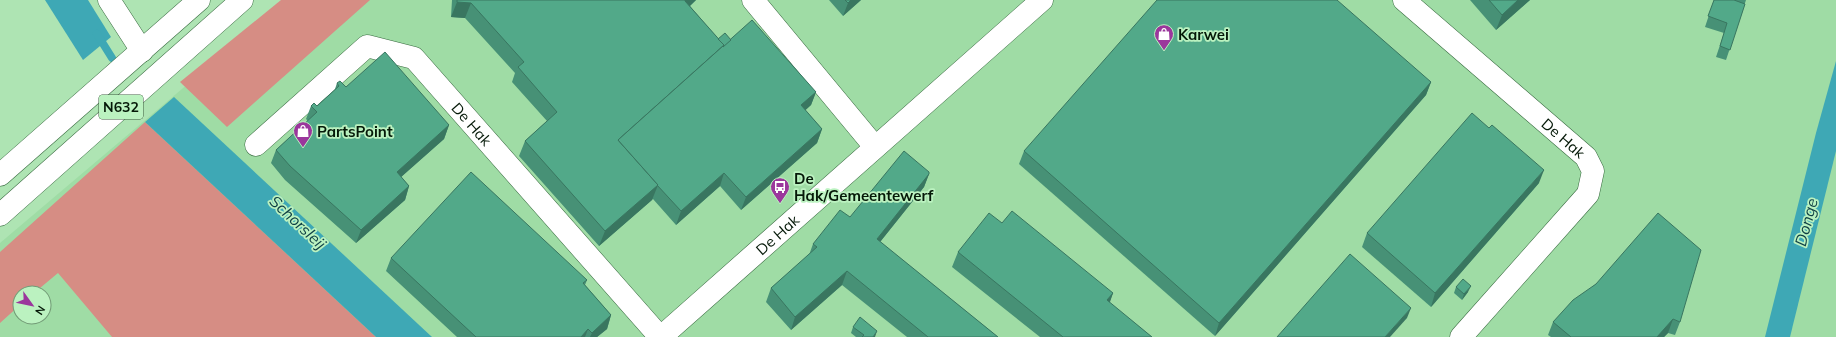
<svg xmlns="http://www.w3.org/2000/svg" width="1836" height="337" font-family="Mulish,sans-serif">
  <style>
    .built { fill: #9fdca5; fill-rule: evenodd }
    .green { fill: #d68d84 }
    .water { fill: #3ea8b5 }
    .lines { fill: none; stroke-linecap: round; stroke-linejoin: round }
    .stream { stroke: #3ea8b5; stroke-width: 8 }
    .minor-casing { stroke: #396b40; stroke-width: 23 }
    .major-casing { stroke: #396b40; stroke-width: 23 }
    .minor { stroke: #fff; stroke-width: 22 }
    .major { stroke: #fff; stroke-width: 22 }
    .wall { fill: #479176 }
    .shaded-wall { fill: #397660 }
    .building { fill: #52a989; stroke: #397660 }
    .labels { text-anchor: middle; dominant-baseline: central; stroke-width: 3.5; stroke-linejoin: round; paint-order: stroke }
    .shield { fill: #bbf2c0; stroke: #3c5a3f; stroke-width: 1 }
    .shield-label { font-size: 14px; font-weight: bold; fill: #051908 }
    .poi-label { font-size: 15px; font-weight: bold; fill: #051908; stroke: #bbf2c0; text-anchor: start }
    .street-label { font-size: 15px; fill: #051908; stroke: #bbf2c0 }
    .water-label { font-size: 16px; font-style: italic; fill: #0d3e44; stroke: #bbf2c0 }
  </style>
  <rect width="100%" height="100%" fill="#aee4b3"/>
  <path class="built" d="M287 0H1836V337H0V243ZM20 293H44V317H20Z"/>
  <g class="green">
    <path d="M281 0H370L227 127 180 82Z"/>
    <path d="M145 122 376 337H112L58 273 34 293H20V305L0 323V252Z"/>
  </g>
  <g class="water">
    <path d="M45 0H88L111 37 83 60Z"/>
    <path d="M1836 61V151L1790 337H1765L1816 133Z"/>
    <path d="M174 97 432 337H376L145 122Z"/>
  </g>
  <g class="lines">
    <path class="stream" d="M97 34 112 58"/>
    <g class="minor-casing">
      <g id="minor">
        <path d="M109 0 142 51"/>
        <path d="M753 0 875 147"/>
        <path id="s1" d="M1404 0 1586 157 1593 171 1588 194 1461 337"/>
        <path id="s2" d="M256 145 367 46 414 58 660 337"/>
        <path d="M0 175 199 0"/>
        <path id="s3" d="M661 337 1042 0"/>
      </g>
    </g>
    <g class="major-casing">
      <path id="major" d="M0 215 242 0"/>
    </g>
    <use href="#minor" class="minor"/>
    <use href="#major" class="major"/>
  </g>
  <g class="wall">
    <path d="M452 0H696L690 6 718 39 731 40 816 92 811 105 805 110 822 129 817 143 741 210 720 186 676 225 653 199 599 246 519 156 525 141 547 121 512 82 515 73 465 18 451 17Z"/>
    <path d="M829 0H861L843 16Z"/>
    <path d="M1470 0H1530L1496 30Z"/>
    <path d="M1714 0H1746L1726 60 1716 57 1724 33 1705 27Z"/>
    <path d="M1431 82 1426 95 1215 336 1019 164 1024 151Z"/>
    <path d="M337 83 346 87 449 125 444 139 401 177 409 186 405 200 356 243 285 180 271 163 276 150 308 121 306 119 311 106H317L334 92Z"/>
    <path d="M929 174 924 187 880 242 998 337H907L842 285 791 330 766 302 771 288 809 255 813 244 850 217Z"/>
    <path d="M1539 183 1431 307 1362 247 1367 233Z"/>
    <path d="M1002 223 1113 293 1109 303 1152 337H1040L952 267 958 252Z"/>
    <path d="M391 258 587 280 585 285 611 315 607 329 597 337H457L386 271Z"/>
    <path d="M1596 284 1680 322 1675 335 1668 333 1664 337H1551L1548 335 1553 322Z"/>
    <path d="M1456 287 1468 292 1462 300 1454 293Z"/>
    <path d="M853 327 875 337H856L851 333Z"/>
  </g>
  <g class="shaded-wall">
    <path d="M685 0H696L679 16 685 1Z"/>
    <path d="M851 0H861L843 16 848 3Z"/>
    <path d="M1518 0H1530L1496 30 1502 15Z"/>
    <path d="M457 2 471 3 465 18 451 17Z"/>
    <path d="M724 45 718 60 622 146 618 140Z"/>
    <path d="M1431 82 1426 95 1215 336 1219 323Z"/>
    <path d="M816 92 811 105 796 119 801 105Z"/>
    <path d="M449 125 444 139 392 185 397 172Z"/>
    <path d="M822 129 817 143 741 210 746 197Z"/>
    <path d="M1544 170 1539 183 1431 307 1435 293Z"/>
    <path d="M724 173 720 186 676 225 681 211Z"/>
    <path d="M929 174 924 187 872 252 877 239Z"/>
    <path d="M658 185 652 200 599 246 605 231Z"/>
    <path d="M409 186 405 200 356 243 361 230Z"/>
    <path d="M847 271 842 285 791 330 795 317Z"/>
    <path d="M1471 286 1468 292 1462 300 1464 294Z"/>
    <path d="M1113 293 1108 308 1107 300Z"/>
    <path d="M1411 308 1407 318 1390 337H1385Z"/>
    <path d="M611 315 607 329 597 337H590L592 333Z"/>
    <path d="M1673 319 1668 333 1664 337H1657Z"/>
    <path d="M588 329 585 337H581Z"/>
    <path d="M877 331 875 337H873Z"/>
  </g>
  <g class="building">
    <path d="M457 0H685V1L724 45 618 140 658 185 605 231 525 141 557 112 518 67 524 62 471 3 457 2Z"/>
    <path d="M845 0H851L848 3Z"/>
    <path d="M1157 0H1337L1431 82 1219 323 1024 151Z"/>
    <path d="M1489 0H1518L1502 15Z"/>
    <path d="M1714 0H1734L1745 4 1730 50 1720 46 1727 23 1708 16Z"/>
    <path d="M752 20 816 92 801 105 822 129 746 197 724 173 681 211 657 185H658L618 140Z"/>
    <path d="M725 33 731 40 723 47 724 45 718 39Z"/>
    <path d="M385 52 449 125 397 172 409 186 361 230 290 166 276 150 317 112 311 106 314 103 317 106 339 86 337 83 340 81 346 87Z"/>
    <path d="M1472 113 1489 128 1492 125 1544 170 1435 293 1367 233Z"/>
    <path d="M904 151 929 172V174L877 239 998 337H928L847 271 795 317 771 288 817 247 813 244 840 210 850 217Z"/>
    <path d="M471 172 587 280 583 283 611 315 592 333 588 329 581 337H476L391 258Z"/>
    <path d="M1012 211 1113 293 1107 300 1152 337H1063L958 252 989 213 1002 223Z"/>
    <path d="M1658 213 1701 250 1680 322 1673 319 1657 337H1571L1553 322 1573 300 1596 284Z"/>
    <path d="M1350 254 1411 308 1385 337H1277Z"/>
    <path d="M1463 279 1471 286 1464 294 1456 287Z"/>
    <path d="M860 317 877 331 873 337H862L864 335 853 327Z"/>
  </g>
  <defs>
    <g id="shop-pin" transform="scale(1)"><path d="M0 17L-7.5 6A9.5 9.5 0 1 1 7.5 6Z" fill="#9b379c" stroke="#bbf2c0"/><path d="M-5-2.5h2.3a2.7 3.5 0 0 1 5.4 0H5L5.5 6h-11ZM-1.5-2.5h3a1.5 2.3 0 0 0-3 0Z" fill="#fff"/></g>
    <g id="bus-pin" transform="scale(1)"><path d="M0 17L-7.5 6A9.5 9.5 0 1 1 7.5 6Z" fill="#9b379c" stroke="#bbf2c0"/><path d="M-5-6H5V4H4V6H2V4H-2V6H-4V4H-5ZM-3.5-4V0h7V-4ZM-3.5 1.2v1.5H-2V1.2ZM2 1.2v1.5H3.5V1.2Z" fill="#fff"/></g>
  </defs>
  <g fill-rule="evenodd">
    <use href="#shop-pin" x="1164" y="34"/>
    <use href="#shop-pin" x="303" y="131"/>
    <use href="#bus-pin" x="780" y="187"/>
  </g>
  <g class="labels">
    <rect class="shield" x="99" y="95" width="44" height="24" rx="3"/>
    <g class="shield-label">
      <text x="121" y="107">N632</text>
    </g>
    <g class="poi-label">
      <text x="1178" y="34">Karwei</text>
      <text x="317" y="131">PartsPoint</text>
      <text x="794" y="178">De<tspan x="794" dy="17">Hak/Gemeentewerf</tspan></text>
    </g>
    <g class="street-label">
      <text stroke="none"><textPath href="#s2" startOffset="285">De Hak</textPath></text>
      <text stroke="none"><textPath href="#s1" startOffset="211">De Hak</textPath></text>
      <text stroke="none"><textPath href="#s3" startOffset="155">De Hak</textPath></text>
    </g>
    <g class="water-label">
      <text transform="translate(298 222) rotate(43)">Schorsleij</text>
      <text transform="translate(1806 222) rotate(-75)">Donge</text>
    </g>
  </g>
  <g transform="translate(32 305) rotate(123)"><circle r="19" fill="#bbf2c0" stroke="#729b76"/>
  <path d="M0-3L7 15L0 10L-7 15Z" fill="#9b379c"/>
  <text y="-6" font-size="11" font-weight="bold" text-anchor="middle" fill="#051908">N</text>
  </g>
</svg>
